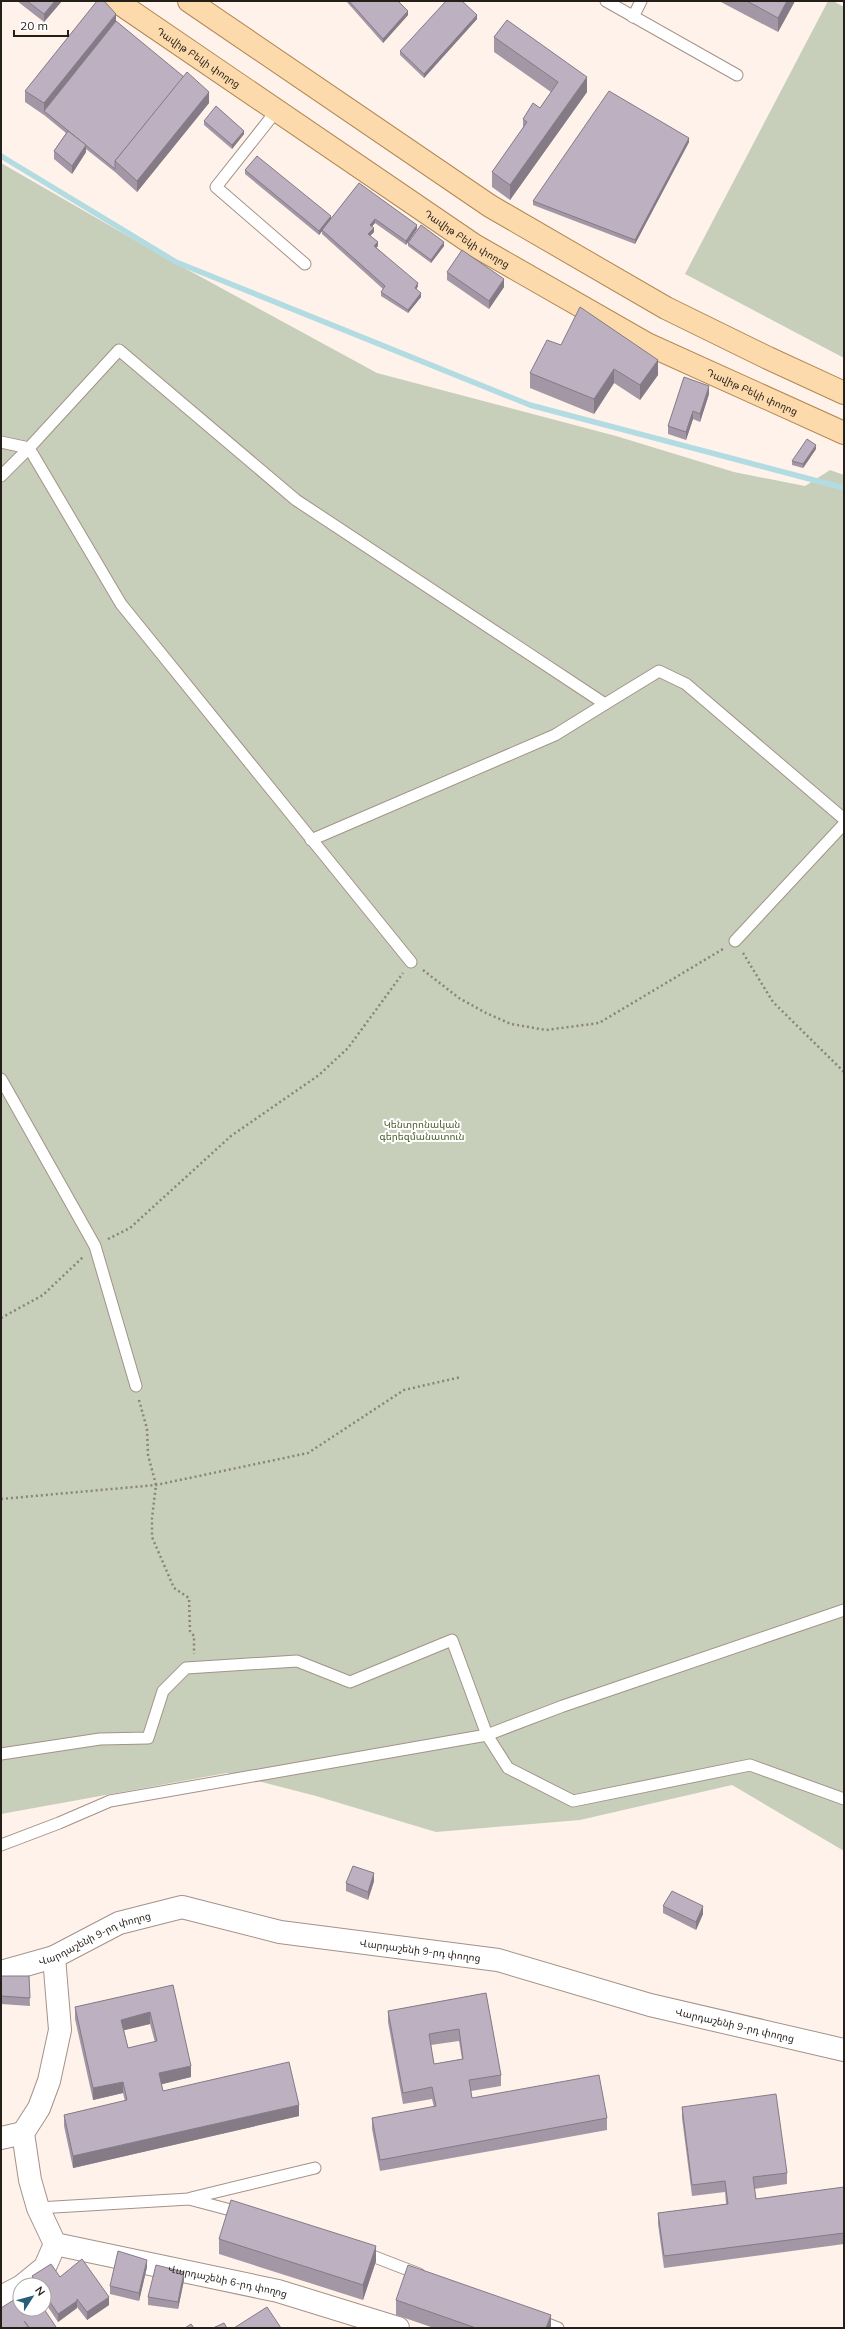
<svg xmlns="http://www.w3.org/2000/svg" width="845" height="2329" font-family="Mulish,'Noto Sans Armenian',sans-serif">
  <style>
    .green { fill: #c7cfba }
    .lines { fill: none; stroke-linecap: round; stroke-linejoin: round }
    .stream { stroke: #b3dce2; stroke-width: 5.5 }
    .lane-casing { stroke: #a49287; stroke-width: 13 }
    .street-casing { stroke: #a49287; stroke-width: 24 }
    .primary-casing { stroke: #b18855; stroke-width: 24 }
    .path { stroke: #8b827c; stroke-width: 2.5; stroke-dasharray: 2 3; stroke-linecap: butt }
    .lane { stroke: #fff; stroke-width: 11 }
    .street { stroke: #fff; stroke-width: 22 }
    .primary { stroke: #fddaac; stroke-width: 22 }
    .wall { fill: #a397a6; fill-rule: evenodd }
    .shaded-wall { fill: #847b87 }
    .building { fill: #bdb0c1; stroke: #847b87; fill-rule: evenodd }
    .labels { text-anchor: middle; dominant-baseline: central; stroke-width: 4; stroke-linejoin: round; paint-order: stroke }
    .street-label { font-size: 10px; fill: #251f1a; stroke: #fff }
    .park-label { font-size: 10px; fill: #4f5f2e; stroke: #fff }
  </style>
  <rect width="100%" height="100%" fill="#fef2ea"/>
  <g class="green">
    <path d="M828 1H833L844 7V358L685 274Z"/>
    <path d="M1 163 166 258 377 373 616 436 734 472 805 486 830 470 844 475V1851L732 1785 580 1820 436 1832 316 1796 227 1773 1 1814Z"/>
  </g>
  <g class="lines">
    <path class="stream" d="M1 156 176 262 530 405 844 488"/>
    <g class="lane-casing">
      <g id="lane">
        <path d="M606 1 737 75"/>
        <path d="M633 17 641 1"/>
        <path d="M277 110 216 187 305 264"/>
        <path d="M1 442 29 448 119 350 296 500 605 704 659 671 686 684 844 819"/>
        <path d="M1 476 29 448 121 604 411 962"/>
        <path d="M311 840 555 735 605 704"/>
        <path d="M735 941 844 824"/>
        <path d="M1 1079 95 1246 136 1386"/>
        <path d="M1 1754 100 1739 148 1738 163 1691 186 1668 297 1661 350 1682 452 1640 487 1735 508 1768 573 1801 750 1765 844 1799"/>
        <path d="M1 1845 59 1823 110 1801 487 1735 563 1706 844 1610"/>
        <path d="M191 2198 315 2168"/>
        <path d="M38 2208 189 2199 242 2213"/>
        <path d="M362 2252 419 2274"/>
        <path d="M538 2320 558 2328"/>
      </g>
    </g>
    <g class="street-casing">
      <g id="street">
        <path id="s1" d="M54 1957 60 2030 49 2081 39 2108 23 2133 30 2180 38 2208 55 2244 278 2291 398 2328"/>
        <path id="s2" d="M1 1972 54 1957 119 1923 182 1907 280 1932 498 1960 650 2005 844 2050"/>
        <path d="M1 2138 23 2133"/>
        <path d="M23 2285 45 2267 55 2244"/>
        <path d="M1 2297 20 2287"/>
      </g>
    </g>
    <g class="primary-casing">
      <g id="primary">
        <path id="s3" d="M116 1 474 245 647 344 844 433"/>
        <path d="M189 1 490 206 666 308 768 358 844 393"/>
      </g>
    </g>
    <g class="path">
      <path d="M743 953 773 1002 844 1072"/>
      <path d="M423 970 459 998 486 1013 511 1024 546 1030 599 1023 723 949"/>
      <path d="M108 1239 130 1228 231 1136 319 1075 348 1048 403 973"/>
      <path d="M1 1318 43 1295 83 1257"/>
      <path d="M139 1400 147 1429 148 1455 156 1485 152 1518V1537L174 1588 189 1598 190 1631 194 1636V1654"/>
      <path d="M1 1499 156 1485 308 1453 404 1390 461 1377"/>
    </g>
    <use href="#lane" class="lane"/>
    <use href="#street" class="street"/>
    <use href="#primary" class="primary"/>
  </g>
  <g class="wall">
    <path d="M17 1H62L44 22Z"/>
    <path d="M346 1H398L408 15 383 43Z"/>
    <path d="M719 1H795L778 32Z"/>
    <path d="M477 19 424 78 400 55V51Z"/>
    <path d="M116 21 209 103 137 192 115 172 86 149V152L72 174 54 159V151L66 133 44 115 25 102V91Z"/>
    <path d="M494 37 587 92 510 200 492 187V172L523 129V119L540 108 551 92 494 52Z"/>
    <path d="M204 121 244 134 232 149 204 125Z"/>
    <path d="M689 142 635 244 533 205V201Z"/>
    <path d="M245 170 331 219 359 183 417 229 406 245 375 223 372 226 374 232 370 236 378 246 376 247 418 286 416 289 421 297 408 313 381 296V292L383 289 322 234V231L319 235 245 174Z"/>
    <path d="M408 243 444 246 431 263 408 246Z"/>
    <path d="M447 272 504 287 489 309 447 280Z"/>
    <path d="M561 345 658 375 640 400 614 383 594 414 530 388V373Z"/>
    <path d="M709 394 700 422 693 419 686 440 668 434V426Z"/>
    <path d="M816 449 803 468 792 465V461Z"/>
    <path d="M374 1881 368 1900 346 1891V1883Z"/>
    <path d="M663 1906 703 1914 696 1930 663 1913Z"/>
    <path d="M1 1976H29L30 2006 1 2004Z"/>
    <path d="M173 1985 191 2077 161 2084 163 2091 299 2116 73 2168 64 2126V2115L125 2101 123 2093 93 2100 75 2019V2007ZM150 2024 155 2042 128 2048 124 2030Z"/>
    <path d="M486 1993 501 2075V2086L471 2091 472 2098 607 2118V2130L380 2171 372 2129V2118L434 2107 432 2099 403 2104 388 2022V2011ZM459 2041 462 2059 434 2064 431 2045Z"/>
    <path d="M682 2107 787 2173V2184L754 2189 756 2199 844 2187V2244L664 2268 658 2224V2213L726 2204 725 2192 692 2196 682 2118Z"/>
    <path d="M219 2239 376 2261 363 2300 219 2254Z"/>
    <path d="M147 2267 139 2301 110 2294V2286Z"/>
    <path d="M32 2276 60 2277 109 2305 87 2320 77 2307V2308L58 2322 44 2301V2285H33L32 2284Z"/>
    <path d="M184 2280 178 2309 148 2305V2297Z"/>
    <path d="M396 2300 551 2328H434L396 2315Z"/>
  </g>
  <g class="shaded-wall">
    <path d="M55 1H62L44 22V14Z"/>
    <path d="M787 1H795L778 32V18Z"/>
    <path d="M408 11V15L383 43V39Z"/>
    <path d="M116 14V25L44 111V103Z"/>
    <path d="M477 15V19L424 78V74Z"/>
    <path d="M587 77V92L510 200V185Z"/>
    <path d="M209 92V103L137 192V181Z"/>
    <path d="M244 131V134L232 149V145Z"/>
    <path d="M689 138V142L635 244V240Z"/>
    <path d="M86 145V152L72 174V166Z"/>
    <path d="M331 216V220L319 235V231Z"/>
    <path d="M375 219V223L370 229V225Z"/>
    <path d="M417 225V229L406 245V241Z"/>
    <path d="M374 228V232L368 238V234Z"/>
    <path d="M378 242V246L374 250V246Z"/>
    <path d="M444 242V246L431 263V260Z"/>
    <path d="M504 279V287L489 309V301Z"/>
    <path d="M418 283V286L415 292V288Z"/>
    <path d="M421 293V297L408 313V310Z"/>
    <path d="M658 360V375L640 400V385Z"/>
    <path d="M614 369V383L594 414V399Z"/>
    <path d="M709 386V394L700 422V414Z"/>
    <path d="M693 411V419L686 440V432Z"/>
    <path d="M816 445V449L803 468V464Z"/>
    <path d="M374 1873V1881L368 1900V1892Z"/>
    <path d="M703 1906V1914L696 1930V1922Z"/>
    <path d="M150 2012V2024L121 2031V2020Z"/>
    <path d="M191 2066V2077L159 2085V2073Z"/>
    <path d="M123 2082V2093L93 2100V2088Z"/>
    <path d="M299 2105V2116L73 2168V2156Z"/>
    <path d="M376 2246V2261L363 2300V2285Z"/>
    <path d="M147 2260V2267L139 2301V2293Z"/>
    <path d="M184 2272V2280L178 2309V2302Z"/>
    <path d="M109 2297V2305L87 2320V2312Z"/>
    <path d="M77 2301V2308L58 2322V2314Z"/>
    <path d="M551 2315V2328H546Z"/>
  </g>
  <g class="building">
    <path d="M27 1H55L44 14Z"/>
    <path d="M97 1H104L116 14 44 103 25 91Z"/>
    <path d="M349 1H398L408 11 383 39Z"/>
    <path d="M446 1H462L477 15 424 74 400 51Z"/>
    <path d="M747 1H787L778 18Z"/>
    <path d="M507 20 587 77 510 185 492 172 527 122 523 119 533 103 540 108 558 82 494 37Z"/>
    <path d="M116 21 184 77 115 161V169L44 111Z"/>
    <path d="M187 72 209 92 137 181 115 161Z"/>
    <path d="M609 91 689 138 635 240 533 201Z"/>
    <path d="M216 106 244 131 232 145 204 121Z"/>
    <path d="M68 131 86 145 72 166 54 151Z"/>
    <path d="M257 156 331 216 319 231 245 170Z"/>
    <path d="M359 183 417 225 406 241 375 219 370 225 374 228 368 234 378 242 374 246 418 283 415 288 421 293 408 310 381 292 385 286 322 230Z"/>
    <path d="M421 225 444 242 431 260 408 243Z"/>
    <path d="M462 250 504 279 489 301 447 272Z"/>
    <path d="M580 307 658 360 640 385 614 369 594 399 530 373 547 340 561 345Z"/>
    <path d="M684 377 709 386 700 414 693 411 686 432 668 426Z"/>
    <path d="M807 439 816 445 803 464 792 461Z"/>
    <path d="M353 1866 374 1873 368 1892 346 1883Z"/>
    <path d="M672 1891 703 1906 696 1922 663 1906Z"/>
    <path d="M1 1976H29L30 1998 1 1996Z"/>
    <path d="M173 1985 191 2066 159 2073 163 2091 289 2062 299 2105 73 2156 64 2115 127 2100 123 2082 93 2088 75 2007ZM150 2012 157 2041 128 2048 121 2020Z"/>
    <path d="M486 1993 501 2075 469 2080 472 2098 599 2075 607 2118 380 2160 372 2118 436 2106 432 2087 403 2093 388 2011ZM459 2029 463 2059 434 2064 429 2034Z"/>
    <path d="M776 2094 787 2173 753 2177 756 2199 844 2187V2233L664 2256 658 2213 728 2204 725 2181 692 2185 682 2107Z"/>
    <path d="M231 2200 376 2246 363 2285 219 2239Z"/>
    <path d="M118 2251 147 2260 139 2293 110 2286Z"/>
    <path d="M82 2259 109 2297 87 2312 77 2299V2301L58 2314 44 2293V2285H38L32 2276 51 2264 60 2277Z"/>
    <path d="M156 2265 184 2272 178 2302 148 2297Z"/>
    <path d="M408 2265 551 2315 546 2328H476L396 2300Z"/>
    <path d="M20 2296V2309H44L56 2327 55 2328H30L24 2321 29 2328H1V2308Z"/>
    <path d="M267 2307 281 2328H234Z"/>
    <path d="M224 2323 227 2328H213Z"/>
    <path d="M191 2324 194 2328H185Z"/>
  </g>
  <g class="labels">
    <g class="street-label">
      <text stroke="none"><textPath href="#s3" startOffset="100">Դավիթ Բեկի փողոց</textPath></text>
      <text stroke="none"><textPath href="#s3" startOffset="424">Դավիթ Բեկի փողոց</textPath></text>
      <text stroke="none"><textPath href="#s3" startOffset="748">Դավիթ Բեկի փողոց</textPath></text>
      <text stroke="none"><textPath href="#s2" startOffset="100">Վարդաշենի 9-րդ փողոց</textPath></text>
      <text stroke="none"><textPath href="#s2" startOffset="436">Վարդաշենի 9-րդ փողոց</textPath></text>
      <text stroke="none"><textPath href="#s2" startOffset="760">Վարդաշենի 9-րդ փողոց</textPath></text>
      <text stroke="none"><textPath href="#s1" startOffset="477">Վարդաշենի 6-րդ փողոց</textPath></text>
    </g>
    <g class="park-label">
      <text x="422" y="1124">Կենտրոնական<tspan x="422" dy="12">գերեզմանատուն</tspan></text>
    </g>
  </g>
  <rect width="845" height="2329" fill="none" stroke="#251f1a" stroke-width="4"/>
  <g transform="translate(32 2297) rotate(54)"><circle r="19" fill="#ffffff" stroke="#a8a5a3"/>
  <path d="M0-3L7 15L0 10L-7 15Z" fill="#275f79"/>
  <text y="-6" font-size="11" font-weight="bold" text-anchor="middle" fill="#251f1a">N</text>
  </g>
  <path d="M14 30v6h54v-6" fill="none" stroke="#251f1a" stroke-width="2"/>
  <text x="20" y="30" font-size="12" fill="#251f1a" stroke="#ffffff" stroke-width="3" paint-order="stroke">20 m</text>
</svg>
